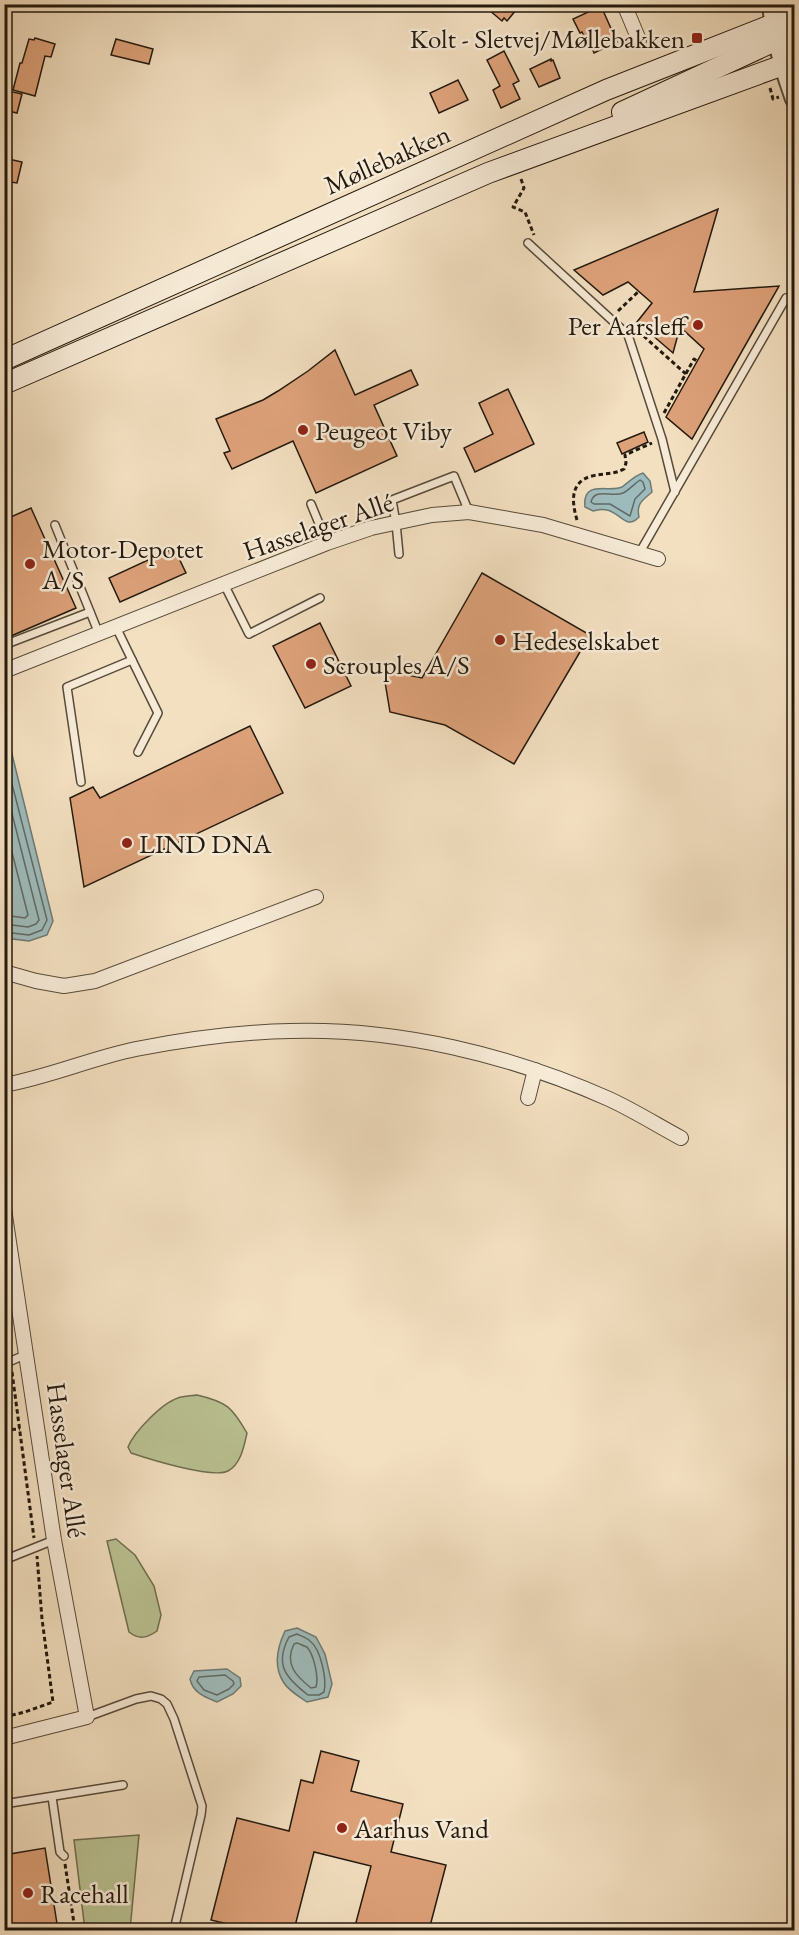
<svg xmlns="http://www.w3.org/2000/svg" width="799" height="1935" font-family="'EB Garamond',serif">
  <style>
    .green { fill: #bac293; stroke: #6e6e50; stroke-width: 1.5 }
    .water { fill: #9ebbbb; stroke: #6d7a75; stroke-width: 1.5 }
    .lines { fill: none; stroke-linecap: round; stroke-linejoin: round }
    .shore { stroke: #606a64; stroke-width: 1.5 }
    .building { fill: #dea27a; stroke: #23190d; stroke-width: 1.5 }
    .service-casing { stroke: #574b3a; stroke-width: 10 }
    .minor-casing { stroke: #574b3a; stroke-width: 16 }
    .tertiary-casing { stroke: #574b3a; stroke-width: 20 }
    .secondary-casing { stroke: #23190d; stroke-width: 22 }
    .path { stroke: #23190d; stroke-width: 3; stroke-dasharray: 4.5 3; stroke-linecap: butt }
    .service { stroke: #f7ebd7; stroke-width: 7 }
    .minor { stroke: #f7ebd7; stroke-width: 14 }
    .tertiary { stroke: #f7ebd7; stroke-width: 16 }
    .secondary { stroke: #f7ebd7; stroke-width: 20 }
    .poi-dot { fill: #8f2418; stroke: #f7ebd7; stroke-width: 2 }
    .labels { text-anchor: middle; dominant-baseline: central; stroke-width: 5; stroke-linejoin: round; paint-order: stroke }
    .poi-label { font-size: 27px; fill: #23190d; stroke: #f7ebd7; text-anchor: start }
    .street-label { font-size: 27px; fill: #23190d; stroke: #f7ebd7 }
  </style>
  <rect width="100%" height="100%" fill="#f3e0c1"/>
  <filter id="stains"><feTurbulence type="fractalNoise" baseFrequency=".00333" numOctaves="4"/><feColorMatrix values="0 0 0 0 .2 0 0 0 0 .09 0 0 0 0 .02 0 0 0 .5 -.17"/></filter>
  <radialGradient id="worn" r=".72"><stop offset=".6" stop-color="#630" stop-opacity="0"/><stop offset="1" stop-color="#630" stop-opacity=".3"/></radialGradient>
  <g class="green">
    <path d="M197 1395C227 1402 232 1407 247 1433 244 1446 241 1464 228 1471 213 1479 149 1459 131 1453L128 1447C134 1432 162 1403 178 1398 183 1396 191 1396 197 1395Z"/>
    <path d="M116 1539 135 1555 154 1586 161 1615 157 1631C147 1638 139 1640 129 1632L107 1541Z"/>
    <path d="M139 1835 130 1930H85L74 1840Z"/>
  </g>
  <g class="water">
    <path d="M643 473 650 481 652 492C643 500 636 503 639 517 623 534 619 502 593 511L585 507C582 479 609 493 622 487 629 482 634 476 643 473Z"/>
    <path d="M5 745 11 750 53 921 47 935 29 941 5 938Z"/>
    <path d="M297 1628 316 1637 325 1654 332 1684 328 1697 307 1702C300 1697 289 1691 284 1683 273 1667 277 1648 285 1631Z"/>
    <path d="M227 1669 240 1678 241 1686 233 1694 217 1702C205 1697 193 1693 190 1679L194 1671Z"/>
  </g>
  <g class="lines">
    <g class="shore">
      <path d="M640 480 643 482 645 489 635 499 630 516 610 504H594L591 502C595 487 612 498 623 493 629 490 634 484 640 480Z"/>
      <path d="M4 753 47 920 42 930 29 935 4 932"/>
      <path d="M4 782 39 920 36 924 28 927 4 924"/>
      <path d="M4 821 28 915 25 918 4 915"/>
      <path d="M297 1634C301 1636 307 1638 310 1641 321 1649 327 1680 324 1692L319 1695H308C286 1678 274 1665 289 1637Z"/>
      <path d="M297 1643C298 1643 306 1647 307 1647 314 1655 319 1678 316 1687L311 1688C296 1676 284 1664 294 1644Z"/>
      <path d="M225 1675 233 1681 234 1684 229 1689 217 1695 204 1690 197 1681 199 1677Z"/>
    </g>
  </g>
  <g class="building">
    <path d="M482 4H521L507 21 504 18 502 21Z"/>
    <path d="M601 6 617 42 594 53 590 43 588 44 582 32 580 33 573 19Z"/>
    <path d="M35 38 55 44 51 57 45 56 35 96 13 90 20 63H22L29 39 34 40Z"/>
    <path d="M116 39 153 49 149 64 111 55Z"/>
    <path d="M504 51 519 81 513 84 520 99 501 108 493 90 500 86 487 60Z"/>
    <path d="M551 59V61L553 60 560 78 539 87 530 69Z"/>
    <path d="M458 80 468 100 439 113 430 93Z"/>
    <path d="M4 90 22 94 17 113 4 110Z"/>
    <path d="M4 158 22 162 17 183 4 181Z"/>
    <path d="M718 209 694 292 779 286 692 439 666 417 704 349 680 327 673 353 637 322 652 303 628 282 603 295 574 270Z"/>
    <path d="M335 350 355 395 411 370 418 385 374 405 397 456 316 493 293 441 232 469 224 453 230 451 216 419 263 400 278 391 308 371Z"/>
    <path d="M508 389 534 444 475 472 464 448 493 434 479 403Z"/>
    <path d="M644 432 648 442 622 454 617 443Z"/>
    <path d="M31 508 76 608 4 639V520Z"/>
    <path d="M174 548 186 573 120 602 109 578Z"/>
    <path d="M482 573 590 635 514 764 445 725 390 712 383 670 422 678Z"/>
    <path d="M320 623 351 686 305 708 273 646Z"/>
    <path d="M250 726 283 793 84 887 70 798 93 787 100 798Z"/>
    <path d="M321 1751 359 1761 351 1791 403 1804 391 1852 446 1865 429 1930H354L371 1866 314 1852 294 1930H252L211 1920 237 1818 289 1831 301 1780 313 1783Z"/>
    <path d="M45 1848 58 1930H4V1855Z"/>
  </g>
  <g class="lines">
    <g class="service-casing">
      <g id="service">
        <path d="M528 243 628 335 662 439 675 492"/>
        <path d="M311 504 327 543"/>
        <path d="M55 525 99 634"/>
        <path d="M640 552 786 298"/>
        <path d="M399 554 396 523 392 500 454 476 469 512"/>
        <path d="M224 584 249 634 320 598"/>
        <path d="M4 645 90 612"/>
        <path d="M132 660 158 713 138 752"/>
        <path d="M81 782 67 687 132 660 116 627"/>
        <path d="M4 1364 27 1354"/>
        <path d="M4 1560 54 1540"/>
        <path d="M87 1717 136 1699 151 1696 161 1699 167 1704 174 1719 202 1806 201 1815 174 1930"/>
        <path d="M52 1797 60 1852 64 1856"/>
        <path d="M4 1804 123 1785"/>
      </g>
    </g>
    <g class="minor-casing">
      <g id="minor">
        <path d="M624 4 639 40"/>
        <path d="M4 671 327 543 371 528 432 515 469 512 543 525 658 559"/>
        <path d="M4 972 36 981 64 986 95 981 316 897"/>
        <path d="M4 1085C49 1077 92 1058 136 1049 187 1039 239 1032 290 1031 399 1028 510 1055 609 1099 633 1110 657 1125 681 1138"/>
        <path d="M528 1098 535 1070"/>
        <path d="M4 1209 54 1540 87 1717 4 1738"/>
      </g>
    </g>
    <g class="tertiary-casing">
      <g id="tertiary">
        <path d="M771 4C774 36 783 69 794 99"/>
        <path d="M776 26 786 34 794 46"/>
      </g>
    </g>
    <g class="secondary-casing">
      <g id="secondary">
        <path d="M622 112 777 40 794 26"/>
        <path d="M4 360 606 90 794 16"/>
        <path d="M4 384 488 173 794 61"/>
      </g>
    </g>
    <g class="path">
      <path d="M751 9 753 4"/>
      <path d="M770 88 773 99 779 97"/>
      <path d="M521 179 524 188 513 207 525 212 534 235"/>
      <path d="M618 311 639 291"/>
      <path d="M638 331 686 374"/>
      <path d="M664 413 694 359 697 361"/>
      <path d="M577 520C572 503 569 482 592 476 603 473 613 475 624 469L626 463 625 455 652 443"/>
      <path d="M6 1330 9 1350"/>
      <path d="M12 1372 34 1538"/>
      <path d="M4 1430 20 1429"/>
      <path d="M4 1717 25 1712 53 1702 42 1619 37 1556"/>
      <path d="M65 1864 75 1930"/>
    </g>
    <use href="#service" class="service"/>
    <use href="#minor" class="minor"/>
    <use href="#tertiary" class="tertiary"/>
    <use href="#secondary" class="secondary"/>
  </g>
  <g class="poi-dot">
    <rect x="691" y="32" width="12" height="12" rx="3"/>
    <circle cx="698" cy="325" r="6"/>
    <circle cx="303" cy="430" r="6"/>
    <circle cx="30" cy="564" r="6"/>
    <circle cx="500" cy="640" r="6"/>
    <circle cx="311" cy="664" r="6"/>
    <circle cx="127" cy="843" r="6"/>
    <circle cx="342" cy="1828" r="6"/>
    <circle cx="28" cy="1893" r="6"/>
  </g>
  <g class="labels">
    <g class="poi-label">
      <text x="685" y="38" text-anchor="end">Kolt - Sletvej/Møllebakken</text>
      <text x="686" y="325" text-anchor="end">Per Aarsleff</text>
      <text x="315" y="430">Peugeot Viby</text>
      <text x="42" y="548">Motor-Depotet<tspan x="42" dy="31">A/S</tspan></text>
      <text x="512" y="640">Hedeselskabet</text>
      <text x="323" y="664">Scrouples A/S</text>
      <text x="139" y="843">LIND DNA</text>
      <text x="354" y="1828">Aarhus Vand</text>
      <text x="40" y="1893">Racehall</text>
    </g>
    <g class="street-label">
      <text transform="translate(387 159) rotate(-24)">Møllebakken</text>
      <text transform="translate(318 526) rotate(-19)">Hasselager Allé</text>
      <text transform="translate(67 1460) rotate(82)">Hasselager Allé</text>
    </g>
  </g>
  <rect width="799" height="1935" fill="none" stroke="#f3e0c1" stroke-width="24"/>
  <rect x="6" y="6" width="787" height="1923" fill="none" stroke="#23190d" stroke-width="3"/>
  <rect x="12" y="12" width="775" height="1911" fill="none" stroke="#23190d" stroke-width="1.5"/>
  <rect width="100%" height="100%" filter="url(#stains)"/>
  <rect width="100%" height="100%" fill="url(#worn)"/>
</svg>
